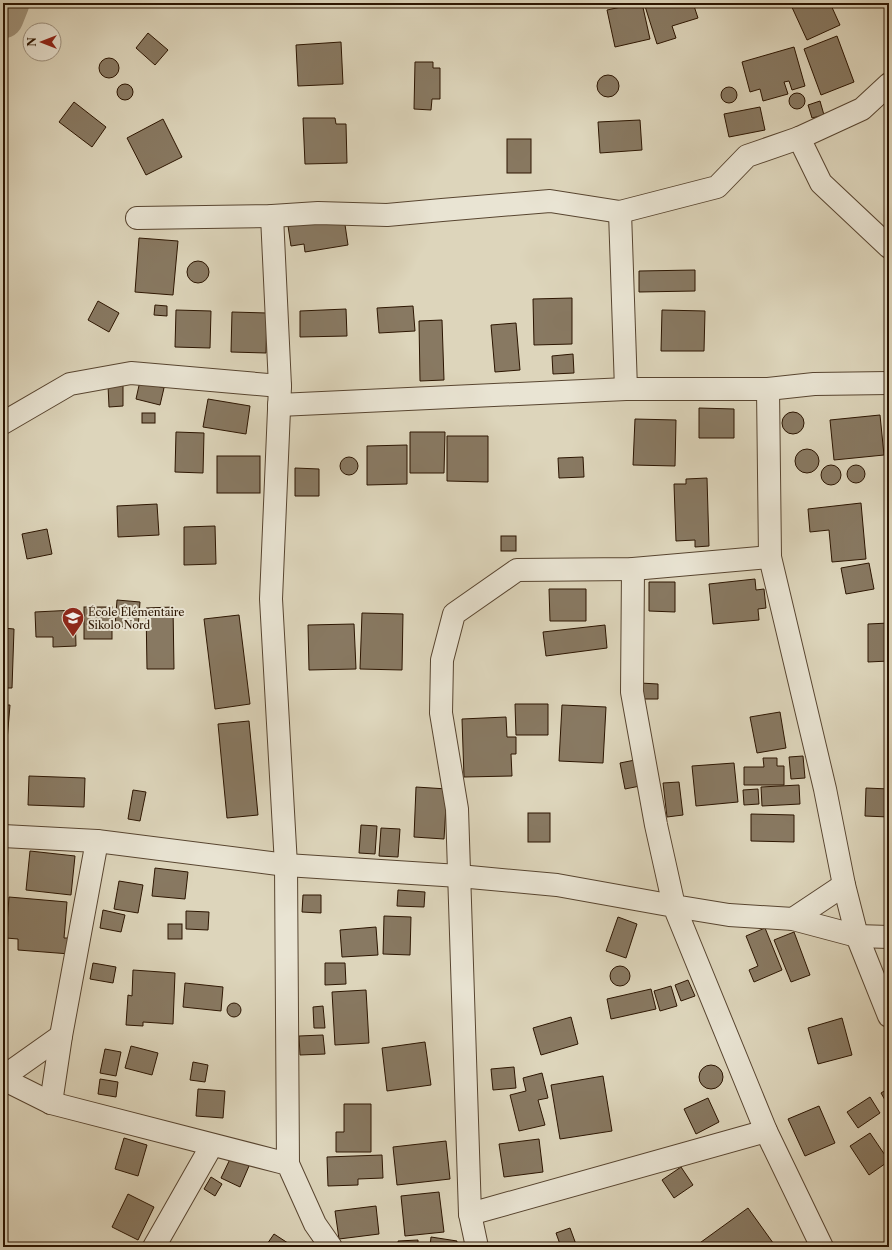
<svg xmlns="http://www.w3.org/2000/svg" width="892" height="1250" font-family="'Libre Caslon Text',serif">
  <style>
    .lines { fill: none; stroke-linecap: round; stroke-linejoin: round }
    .river { stroke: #a1947c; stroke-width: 41 }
    .building { fill: #887962; stroke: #2c1501 }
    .minor-casing { stroke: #584530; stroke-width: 24 }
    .minor { stroke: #e9e4d3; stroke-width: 22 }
    .labels { text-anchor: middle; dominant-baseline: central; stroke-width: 4; stroke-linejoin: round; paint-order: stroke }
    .poi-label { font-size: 11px; fill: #2c1501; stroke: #e9e4d3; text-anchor: start }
  </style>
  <rect width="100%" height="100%" fill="#ddd5bb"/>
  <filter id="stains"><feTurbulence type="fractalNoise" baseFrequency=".005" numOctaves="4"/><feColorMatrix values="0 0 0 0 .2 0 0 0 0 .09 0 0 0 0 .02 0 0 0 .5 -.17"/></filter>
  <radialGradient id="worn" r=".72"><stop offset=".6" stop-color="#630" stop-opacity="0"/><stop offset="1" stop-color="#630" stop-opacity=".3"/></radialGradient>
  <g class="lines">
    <path class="river" d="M3 18 9 3"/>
  </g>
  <g class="building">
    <path d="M640 3H642L650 39 615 47 607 10Z"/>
    <path d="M644 3H693L698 18 672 26 676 38 657 44Z"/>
    <path d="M790 3H830L840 25 807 40Z"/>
    <path d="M148 33 168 50 155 65 136 48Z"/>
    <path d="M837 36 854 82 821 95 804 49Z"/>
    <path d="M341 42 343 84 298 86 296 45Z"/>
    <path d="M794 47 805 86 792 90 789 81 784 82 788 94 763 101 760 89 750 92 742 62Z"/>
    <circle cx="109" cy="68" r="10"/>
    <path d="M415 62H433V68H440V99H432L431 110 414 109Z"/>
    <circle cx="608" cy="86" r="11"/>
    <circle cx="125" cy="92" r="8"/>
    <circle cx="729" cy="95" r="8"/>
    <circle cx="797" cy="101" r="8"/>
    <path d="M820 101 824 115 812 118 808 105Z"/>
    <path d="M74 102 106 127 92 147 59 122Z"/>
    <path d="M760 107 765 130 729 137 724 114Z"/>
    <path d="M303 118H335L336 124H346L347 163 305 164Z"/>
    <path d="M163 119 182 157 146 175 127 138Z"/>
    <path d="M640 120 642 150 600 153 598 122Z"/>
    <rect x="507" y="139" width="24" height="34"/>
    <path d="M344 218 348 245 305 252 304 244 291 246 288 226Z"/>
    <path d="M139 238 178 241 173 295 135 292Z"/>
    <circle cx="198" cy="272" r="11"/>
    <path d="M695 270V291L639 292V271Z"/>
    <path d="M572 298V344L534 345 533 299Z"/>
    <path d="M98 301 119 313 109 332 88 320Z"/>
    <path d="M155 305 167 306V316L154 315Z"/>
    <path d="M413 306 415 331 379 333 377 308Z"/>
    <path d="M346 309 347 336 300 337V311Z"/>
    <path d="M176 310 211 311 210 348 175 347Z"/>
    <path d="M662 310 705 311 704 351H661Z"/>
    <path d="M232 312 267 313 266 353 231 352Z"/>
    <path d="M442 320 444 380 420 381 419 321Z"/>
    <path d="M516 323 520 370 495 372 491 325Z"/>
    <path d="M573 354 574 373 553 374 552 356Z"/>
    <path d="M140 381 164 388 160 405 136 399Z"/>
    <path d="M108 385H123V406L109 407Z"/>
    <path d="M208 399 250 406 246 434 203 427Z"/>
    <path d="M699 408 734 409V438H699Z"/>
    <circle cx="793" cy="423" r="11"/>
    <rect x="142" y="413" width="13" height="10"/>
    <path d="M880 415 884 455 834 460 830 420Z"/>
    <path d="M635 419 676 420 675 466 633 465Z"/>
    <path d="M176 432 204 433 203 473 175 472Z"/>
    <path d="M410 432H445L444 473H410Z"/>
    <path d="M447 436H488V482L447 481Z"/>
    <path d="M407 445V484L367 485V446Z"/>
    <circle cx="807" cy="461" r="12"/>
    <rect x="217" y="456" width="43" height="37"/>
    <circle cx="349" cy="466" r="9"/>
    <path d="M583 457 584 477 559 478 558 458Z"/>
    <circle cx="831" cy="475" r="10"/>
    <circle cx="856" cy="474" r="9"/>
    <path d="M295 468 319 469V496H295Z"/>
    <path d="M707 478 709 546 695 547V540L676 541 674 484H686V479Z"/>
    <path d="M861 503 866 559 832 562 829 530 810 532 808 509Z"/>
    <path d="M157 504 159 535 118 537 117 506Z"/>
    <path d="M215 526 216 564 184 565V527Z"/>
    <path d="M47 529 52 554 27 559 22 534Z"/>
    <rect x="501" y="536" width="15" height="15"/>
    <path d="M869 563 874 589 846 594 841 568Z"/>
    <path d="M755 579 756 590 764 589 766 608 758 609 759 620 713 624 709 584Z"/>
    <path d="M649 582H675V612L649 611Z"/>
    <path d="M549 589H586V621H550Z"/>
    <path d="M117 600 140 602 138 628 115 626Z"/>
    <rect x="84" y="607" width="28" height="32"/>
    <path d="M173 607 174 669H147L146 608Z"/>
    <path d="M75 610 76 646 53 647V637H36L35 612Z"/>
    <path d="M362 613 403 614 402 670 360 669Z"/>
    <path d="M239 615 250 704 215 709 204 619Z"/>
    <path d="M889 623V661L868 662V624Z"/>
    <path d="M354 624 356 669 309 670 308 625Z"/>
    <path d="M605 625 607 648 546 656 543 632Z"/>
    <path d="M3 628 14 629 12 688H3Z"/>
    <path d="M640 683 658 684V699H640Z"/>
    <path d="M515 704H548V735H516Z"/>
    <path d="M3 705H10L4 777H3Z"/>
    <path d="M562 705 606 707 603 763 559 761Z"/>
    <path d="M780 712 786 748 757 753 750 717Z"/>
    <path d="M506 717 507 737H516V754H511L512 776 464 777 462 719Z"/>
    <path d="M249 721 258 815 227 818 218 724Z"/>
    <path d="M803 756 805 778 791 779 789 757Z"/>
    <path d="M763 758H777V766H784V785H744V767H764Z"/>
    <path d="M635 760 640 786 625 789 620 763Z"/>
    <path d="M734 763 738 802 696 806 692 766Z"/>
    <path d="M29 776 85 778 84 807 28 805Z"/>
    <path d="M679 782 683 815 667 817 663 783Z"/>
    <path d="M799 785 800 804 762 806 761 787Z"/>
    <path d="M416 787 447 789 444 839 414 837Z"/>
    <path d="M866 788 889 789V817L865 816Z"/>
    <path d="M758 789 759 804 744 805 743 790Z"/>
    <path d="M133 790 146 792 140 821 128 819Z"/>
    <rect x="528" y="813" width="22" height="29"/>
    <path d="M751 814 794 815V842L751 841Z"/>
    <path d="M361 825 377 826 375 854 359 853Z"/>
    <path d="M381 828 400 829 398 857 379 856Z"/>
    <path d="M30 851 75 856 71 895 26 890Z"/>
    <path d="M155 868 188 872 185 899 152 896Z"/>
    <path d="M119 881 143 885 138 913 114 909Z"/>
    <path d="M398 890 425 892 424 907 397 906Z"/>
    <path d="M303 895H321V913L302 912Z"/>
    <path d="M9 897 67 902 64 938H72L70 954 18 950V939L6 938Z"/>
    <path d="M103 910 125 915 121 932 100 928Z"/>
    <path d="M186 911 209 912 208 930 186 929Z"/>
    <path d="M384 916 411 917 410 955 383 954Z"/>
    <path d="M618 917 637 924 626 958 606 951Z"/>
    <rect x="168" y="924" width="14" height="15"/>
    <path d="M376 927 378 955 342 957 340 930Z"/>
    <path d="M765 928 782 970 754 982 749 970 758 966 746 936Z"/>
    <path d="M794 932 810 975 791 982 774 940Z"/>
    <path d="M93 963 116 967 113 983 90 979Z"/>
    <path d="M325 963H345L346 984 325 985Z"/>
    <circle cx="620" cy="976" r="10"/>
    <path d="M133 970 175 973 173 1024 143 1022V1026L126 1025 128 995 132 996Z"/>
    <path d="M688 980 695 996 681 1001 675 985Z"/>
    <path d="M185 983 223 987 221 1011 183 1007Z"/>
    <path d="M671 986 677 1006 660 1011 654 991Z"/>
    <path d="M651 989 656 1009 611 1019 607 999Z"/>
    <path d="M366 990 369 1043 335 1045 332 992Z"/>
    <circle cx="234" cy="1010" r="7"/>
    <path d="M323 1006 325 1028H314L313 1007Z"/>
    <path d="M571 1017 578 1044 541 1055 533 1028Z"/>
    <path d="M842 1018 852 1055 818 1064 808 1028Z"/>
    <path d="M323 1035 325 1054 300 1055 299 1036Z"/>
    <path d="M425 1042 431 1085 387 1091 382 1048Z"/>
    <path d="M131 1046 158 1053 152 1075 125 1068Z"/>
    <path d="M105 1049 121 1052 116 1076 100 1073Z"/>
    <path d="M193 1062 208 1065 205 1082 190 1080Z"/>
    <circle cx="711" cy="1077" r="12"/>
    <path d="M514 1067 516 1088 493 1090 491 1069Z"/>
    <path d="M542 1073 548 1098 538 1100 545 1125 519 1131 510 1095 526 1091 523 1078Z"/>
    <path d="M603 1076 612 1131 560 1139 551 1085Z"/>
    <path d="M100 1079 118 1082 116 1097 98 1094Z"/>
    <path d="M889 1088V1107L881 1093Z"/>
    <path d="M198 1089 225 1091 223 1118 196 1116Z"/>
    <path d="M870 1097 880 1113 858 1128 847 1112Z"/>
    <path d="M708 1098 719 1122 696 1134 684 1109Z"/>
    <path d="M344 1104H371V1152H336V1132H344Z"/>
    <path d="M819 1106 835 1143 805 1156 788 1119Z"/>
    <path d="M870 1133 889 1161 869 1175 850 1146Z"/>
    <path d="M124 1138 147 1145 138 1176 115 1169Z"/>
    <path d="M539 1139 543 1172 504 1177 499 1144Z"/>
    <path d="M446 1141 450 1179 397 1185 393 1147Z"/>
    <path d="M382 1155 383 1178 358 1179V1185L328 1186 327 1157Z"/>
    <path d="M231 1157 249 1166 240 1187 221 1178Z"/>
    <path d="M681 1167 693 1185 674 1198 662 1180Z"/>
    <path d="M211 1177 222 1184 215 1196 204 1189Z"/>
    <path d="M439 1192 444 1232 405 1236 401 1196Z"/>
    <path d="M128 1194 154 1207 138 1240 112 1227Z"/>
    <path d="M376 1206 379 1234 339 1239 335 1211Z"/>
    <path d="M748 1208 776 1247H699L697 1245Z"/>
    <path d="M3 1215 7 1216 3 1230Z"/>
    <path d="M570 1228 577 1247H561L556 1233Z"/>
    <path d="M274 1234 294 1247H265Z"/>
    <path d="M431 1237 457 1241 456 1247H430Z"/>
    <path d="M418 1240V1247H399L398 1241Z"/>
  </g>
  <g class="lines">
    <g class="minor-casing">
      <g id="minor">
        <path d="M799 138 821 183 889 247"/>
        <path d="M620 212 626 389"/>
        <path d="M272 216 280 386 271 599 286 865 288 1164"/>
        <path d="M137 218 272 216 318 213 387 215 442 210 550 201 620 212 717 187 747 156 799 138 862 109 889 84"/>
        <path d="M768 389 770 557 825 789 844 885 857 936 889 1016"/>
        <path d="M279 405 626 389H768L814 384 889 383"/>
        <path d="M3 423 70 384 131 373 280 386"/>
        <path d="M633 569 632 692 656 825 674 906 729 915 793 919 857 936 889 937"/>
        <path d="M3 836 97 841 286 865 459 876 557 885 674 906 766 1131 822 1247"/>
        <path d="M793 919 844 885"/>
        <path d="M3 1077 61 1036"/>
        <path d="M3 1079 51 1103 288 1164 315 1224 331 1247"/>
        <path d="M51 1103 61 1036 97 841"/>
        <path d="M470 1214 766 1131"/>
        <path d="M154 1247 212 1145"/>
        <path d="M477 1247 470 1214 457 809 441 713 442 660 454 614 517 570 633 569 770 557"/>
      </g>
    </g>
    <use href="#minor" class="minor"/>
  </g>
  <defs>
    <g id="school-pin" transform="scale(1.15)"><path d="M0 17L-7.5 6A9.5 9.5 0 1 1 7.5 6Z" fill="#8f2418" stroke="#e9e4d3"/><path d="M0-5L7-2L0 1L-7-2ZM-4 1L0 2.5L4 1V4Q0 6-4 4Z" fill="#fff"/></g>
  </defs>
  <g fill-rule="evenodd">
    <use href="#school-pin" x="73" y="618"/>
  </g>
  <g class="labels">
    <g class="poi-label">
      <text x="88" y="612">École Élémentaire<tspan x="88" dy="13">Sikolo Nord</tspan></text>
    </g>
  </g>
  <rect width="892" height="1250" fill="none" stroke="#ddd5bb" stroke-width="16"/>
  <rect x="4" y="4" width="884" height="1242" fill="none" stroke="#2c1501" stroke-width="2"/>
  <rect x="8" y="8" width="876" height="1234" fill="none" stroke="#2c1501"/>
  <g transform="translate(42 42) rotate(270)"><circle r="19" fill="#e9e4d3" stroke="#9d917f"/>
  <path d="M0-3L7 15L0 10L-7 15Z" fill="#8f2418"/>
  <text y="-6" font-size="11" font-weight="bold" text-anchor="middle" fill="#2c1501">N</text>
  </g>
  <rect width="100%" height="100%" filter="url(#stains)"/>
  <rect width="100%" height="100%" fill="url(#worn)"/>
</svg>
